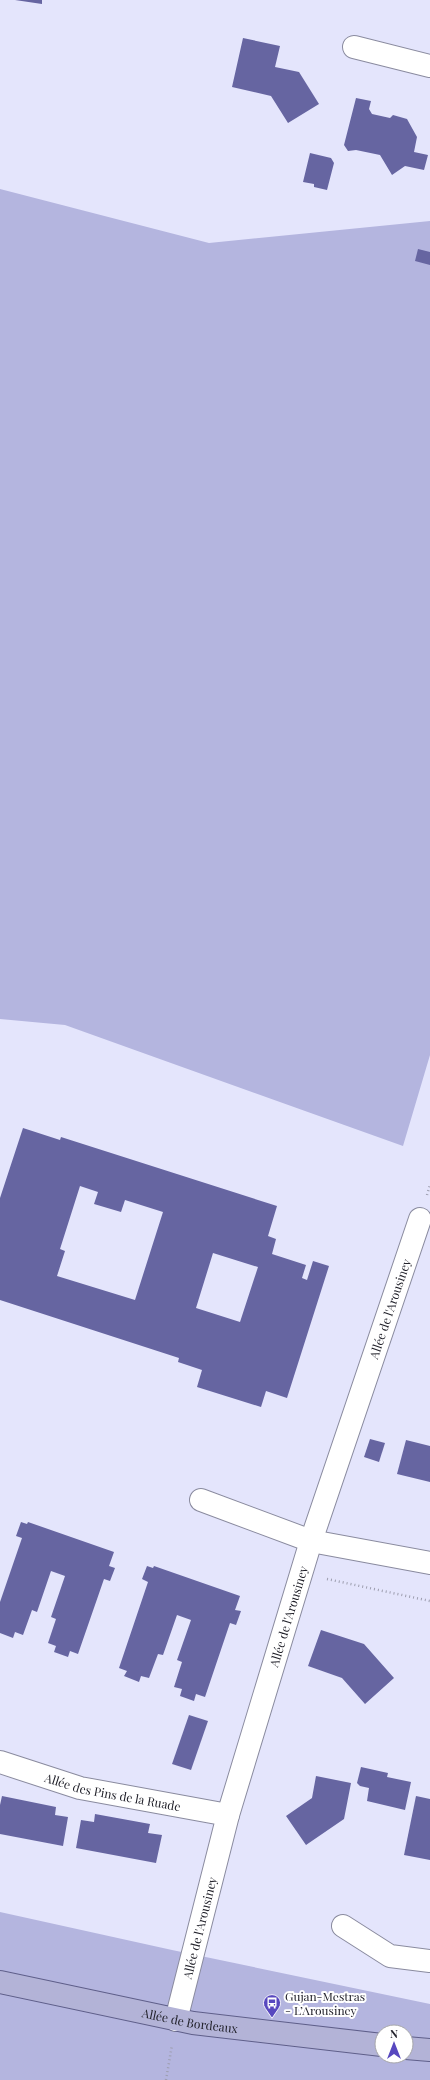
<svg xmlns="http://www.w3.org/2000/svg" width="430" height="2080" font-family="'Playfair Display',serif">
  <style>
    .green { fill: #b4b5df; fill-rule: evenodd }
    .building { fill: #6665a1; fill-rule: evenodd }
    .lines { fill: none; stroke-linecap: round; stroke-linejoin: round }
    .minor-casing { stroke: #8a8b9f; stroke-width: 24 }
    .major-casing { stroke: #5f5f8a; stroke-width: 24 }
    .path { stroke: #9d9eaf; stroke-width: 2.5; stroke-dasharray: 1 3; stroke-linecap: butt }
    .minor { stroke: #fff; stroke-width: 22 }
    .major { stroke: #b3b3d7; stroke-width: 22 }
    .labels { text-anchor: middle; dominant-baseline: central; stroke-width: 4; stroke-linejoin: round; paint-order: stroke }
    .street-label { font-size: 12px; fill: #22222b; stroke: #fff }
    .poi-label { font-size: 12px; fill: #22222b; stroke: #fff; text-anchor: start }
  </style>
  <rect width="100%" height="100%" fill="#e4e5fc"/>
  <g class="green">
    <path d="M0 189 209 243 430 221V1055L403 1146 65 1025 0 1019Z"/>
    <path d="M0 1912 172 1950 430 2004V2080H0ZM382 2032H406V2056H382Z"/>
  </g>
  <g class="building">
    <path d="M15 0H42V4Z"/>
    <path d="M243 38 280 46 275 67 299 72 319 104 288 123 271 96 232 87Z"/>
    <path d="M356 98 371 101 369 109 372 114 390 118 393 115 407 119 417 137 414 152 428 155 424 170 405 166 392 175 380 155 356 150 348 151 344 145Z"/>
    <path d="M310 153 331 158 334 163 327 190 314 187V184L303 182Z"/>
    <path d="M418 249 430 252V265L415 261Z"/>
    <path d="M23 1128 60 1140 61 1137 277 1206 268 1236 276 1239 272 1254 306 1265 302 1278 307 1280 313 1261 329 1266 287 1398 266 1391 261 1407 197 1387 202 1370 178 1362 179 1358 0 1300V1198ZM80 1186 98 1192 94 1204 121 1212 125 1200 163 1212 135 1300 57 1276 65 1251 60 1249ZM213 1253 258 1267 240 1322 196 1308Z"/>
    <path d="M370 1439 385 1443 379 1462 364 1457Z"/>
    <path d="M406 1440 430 1446V1482L397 1474Z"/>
    <path d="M21 1522 27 1524 28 1522 114 1552 109 1566 115 1568 110 1581 104 1579 78 1654 70 1651 68 1657 54 1652 56 1646 48 1643 56 1619 51 1617 65 1576 51 1571 37 1612 32 1610 23 1635 15 1632 13 1638 0 1633V1602L22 1538 16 1536Z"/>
    <path d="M147 1566 153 1568 154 1566 240 1596 235 1610 241 1611 236 1625 230 1623 205 1697 196 1694 194 1701 180 1696 182 1689 174 1687 182 1662 177 1660 191 1620 177 1615 163 1655 158 1654 149 1678 141 1676 139 1682 124 1676 127 1671 119 1668 148 1582 142 1579Z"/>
    <path d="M321 1630 364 1644 394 1678 365 1704 342 1678 308 1666Z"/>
    <path d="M189 1715 208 1721 191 1770 172 1764Z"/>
    <path d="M361 1767 388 1773 387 1777 411 1782 405 1810 367 1801 369 1788 360 1786 357 1783Z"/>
    <path d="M316 1776 351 1783 344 1819 306 1845 286 1816 312 1798Z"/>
    <path d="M2 1796 56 1807 55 1815 68 1817 63 1846 0 1834V1805Z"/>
    <path d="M416 1796 430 1799V1860L404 1855Z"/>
    <path d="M95 1814 150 1824 148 1833 162 1835 156 1863 76 1848 81 1820 94 1822Z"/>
  </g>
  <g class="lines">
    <g class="minor-casing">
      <g id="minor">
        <path d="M354 47 430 66"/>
        <path d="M201 1500 311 1541 430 1563"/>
        <path id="s1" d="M0 1762 80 1788 228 1815"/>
        <path d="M343 1926 390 1956 430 1961"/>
        <path id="s2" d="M176 2020 228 1815 311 1541 420 1219"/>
      </g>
    </g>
    <g class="major-casing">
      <g id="major">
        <path id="s3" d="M0 1982 193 2023 382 2045"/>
        <path d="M406 2048 430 2050"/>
      </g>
    </g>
    <g class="path">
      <path d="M427 1195 430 1185"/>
      <path d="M327 1579 430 1601"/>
      <path d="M166 2080 172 2045"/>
    </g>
    <use href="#minor" class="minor"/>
    <use href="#major" class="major"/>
  </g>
  <defs>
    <g id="bus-pin" transform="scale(0.9)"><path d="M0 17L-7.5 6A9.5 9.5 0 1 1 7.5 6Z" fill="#5848bf" stroke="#fff"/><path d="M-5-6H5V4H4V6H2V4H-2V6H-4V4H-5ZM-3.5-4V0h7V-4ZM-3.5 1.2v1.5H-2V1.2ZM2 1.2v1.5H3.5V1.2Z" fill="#fff"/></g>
  </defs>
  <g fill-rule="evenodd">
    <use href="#bus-pin" x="272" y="2003"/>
  </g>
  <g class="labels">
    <g class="street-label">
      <text stroke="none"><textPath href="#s2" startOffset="743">Allée de l'Arousiney</textPath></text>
      <text stroke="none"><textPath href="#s2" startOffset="419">Allée de l'Arousiney</textPath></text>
      <text stroke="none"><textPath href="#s1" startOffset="117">Allée des Pins de la Ruade</textPath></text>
      <text stroke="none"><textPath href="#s2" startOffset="95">Allée de l'Arousiney</textPath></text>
      <text stroke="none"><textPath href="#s3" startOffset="194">Allée de Bordeaux</textPath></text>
    </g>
    <g class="poi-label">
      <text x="285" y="1996">Gujan-Mestras<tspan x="285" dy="14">- L’Arousiney</tspan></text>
    </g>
  </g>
  <g transform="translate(394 2044)"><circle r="19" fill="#ffffff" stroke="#a7a7aa"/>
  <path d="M0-3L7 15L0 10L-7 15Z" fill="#5848bf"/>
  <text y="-6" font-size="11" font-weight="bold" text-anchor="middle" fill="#22222b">N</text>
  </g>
</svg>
